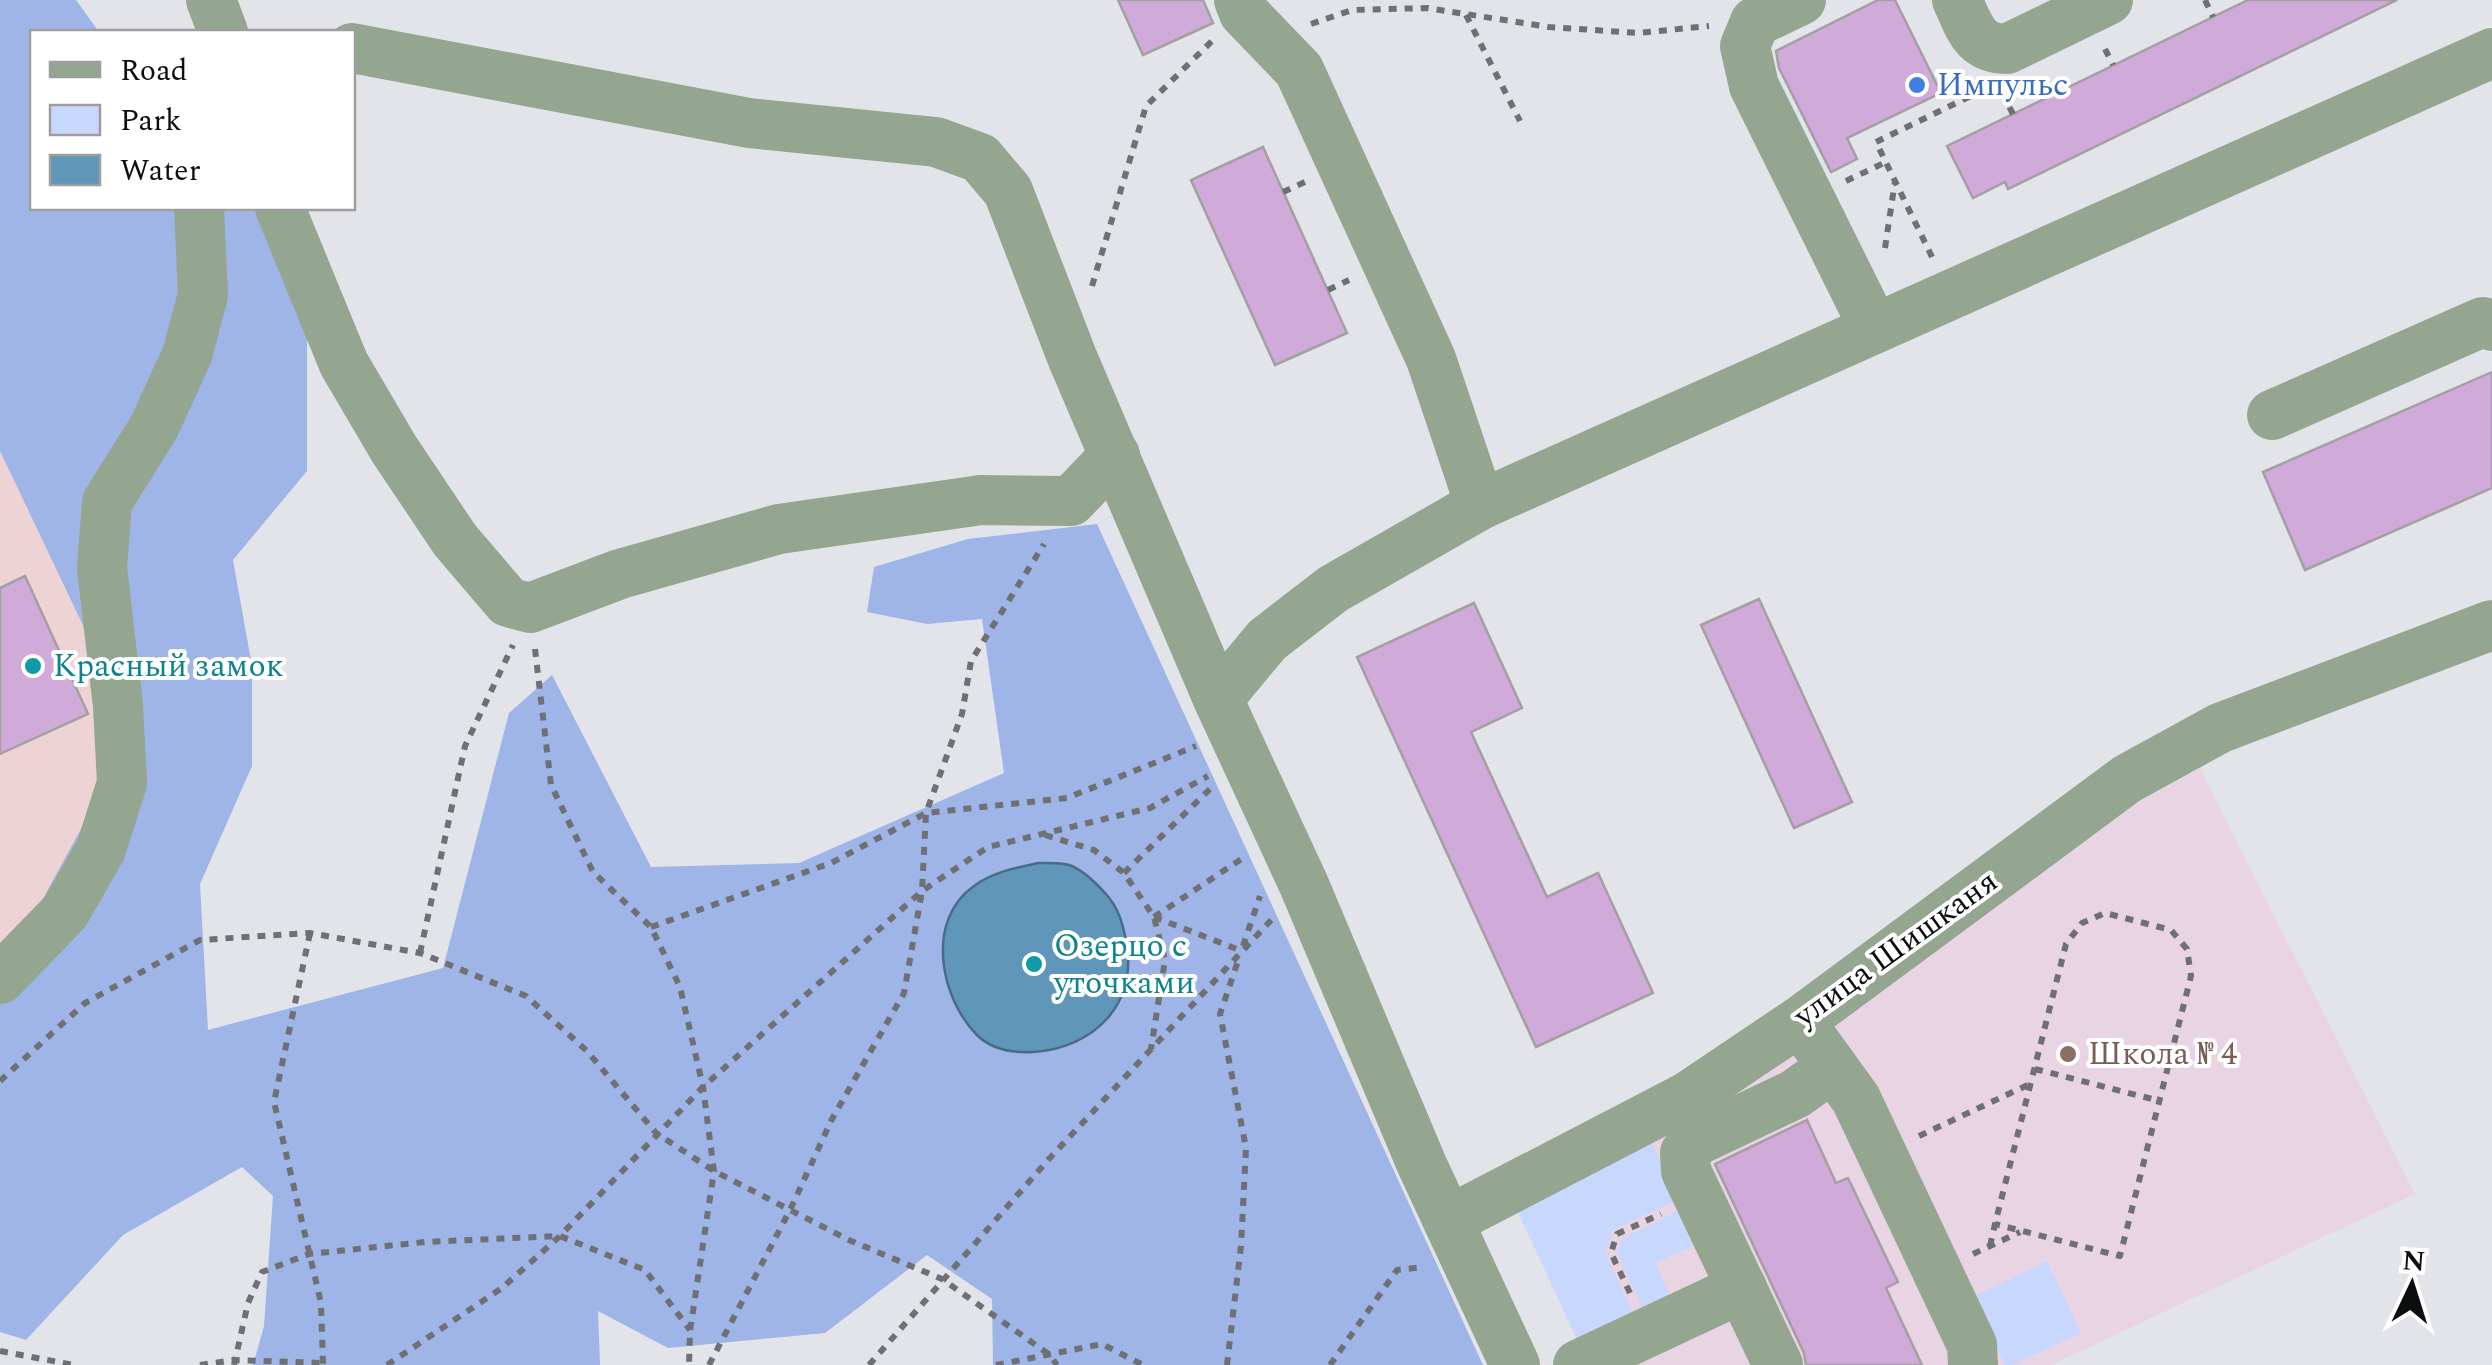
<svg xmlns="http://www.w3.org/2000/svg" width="2492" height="1365" font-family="Spectral,serif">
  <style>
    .industrial { fill: #eed3d5 }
    .education { fill: #e8d4e3 }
    .green { fill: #c7d7fd }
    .forest { fill: #9fb4e7 }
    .water { fill: #6096b9; stroke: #476d86; stroke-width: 2.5 }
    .building { fill: #d0aad9; stroke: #a39fa3; stroke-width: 2.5 }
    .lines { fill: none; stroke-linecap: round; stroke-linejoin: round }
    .path { stroke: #6f7073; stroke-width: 6; stroke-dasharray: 8 8; stroke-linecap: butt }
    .minor { stroke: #94a590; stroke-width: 50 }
    .shop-dot { fill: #3f7fe0; stroke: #fff; stroke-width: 4 }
    .culture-dot { fill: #0f9aa8; stroke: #fff; stroke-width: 4 }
    .education-dot { fill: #8d6e63; stroke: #fff; stroke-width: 4 }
    .labels { text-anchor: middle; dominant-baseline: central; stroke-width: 8; stroke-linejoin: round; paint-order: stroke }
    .shop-label { font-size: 32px; fill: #366cbe; stroke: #fff; text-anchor: start }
    .culture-label { font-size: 32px; fill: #0d838f; stroke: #fff; text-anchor: start }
    .street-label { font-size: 32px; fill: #0c0d0e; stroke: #fff }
    .education-label { font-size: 32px; fill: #785e54; stroke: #fff; text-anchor: start }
  </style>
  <rect width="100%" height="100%" fill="#e2e4e9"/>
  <path class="industrial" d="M0 451 99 659 108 779 39 906 0 946Z"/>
  <path class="education" d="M2200 769 2415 1194 2051 1365H1589L1517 1210 1773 1068 2141 800Z"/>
  <g class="green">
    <path d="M1649 1137 1678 1199 1613 1230 1605 1253 1638 1324 1582 1350 1517 1210Z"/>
    <path d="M1683 1209 1699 1243 1655 1263 1670 1296 1648 1319 1617 1253 1622 1239Z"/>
    <path d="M2047 1261 2081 1333 2012 1365H2005L1973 1297Z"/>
  </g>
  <path class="forest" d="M0 0H76L99 32H32V208H261L307 322V471L233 560 252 666V766L200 884 208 1030 443 968 509 713 552 675 651 867 799 863 1004 773 982 619 927 624 867 612 874 567 968 539 1097 524 1483 1365H993L992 1299 927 1255 825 1333 668 1348 598 1311 600 1365H253L264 1326 273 1196 242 1167 123 1235 26 1340 0 1332V946L39 906 108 779 99 659 0 451Z"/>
  <path class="water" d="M1038 863C1047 863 1060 862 1069 865 1081 869 1096 883 1105 893 1118 907 1122 921 1126 940 1139 1004 1094 1048 1033 1052 1013 1053 991 1049 977 1035 940 998 925 920 974 886 992 872 1016 868 1038 863Z"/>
  <g class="building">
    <path d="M1118 0H1203L1213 23 1143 55Z"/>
    <path d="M1878 0H1895L1941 93 1847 138 1857 159 1831 172 1779 68 1776 51Z"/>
    <path d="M2248 0H2397L2008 189 2005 182 1973 198 1947 146Z"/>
    <path d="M1263 147 1347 333 1275 365 1191 180Z"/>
    <path d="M2492 372V488L2305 570 2263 472Z"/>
    <path d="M25 576 88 714 0 754V588Z"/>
    <path d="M1759 599 1852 802 1794 828 1701 625Z"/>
    <path d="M1474 603 1522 708 1471 732 1547 897 1598 873 1653 993 1536 1047 1357 657Z"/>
    <path d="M1807 1120 1836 1183 1848 1178 1898 1282 1886 1288 1922 1365H1806L1804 1353 1715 1164Z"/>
  </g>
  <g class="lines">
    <g class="path">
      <path d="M2205 0 2213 17"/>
      <path d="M1466 15 1520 121"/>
      <path d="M1311 24 1352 10 1427 8 1549 27 1638 33 1709 26"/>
      <path d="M2105 49 2113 65"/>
      <path d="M2002 93 2013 114"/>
      <path d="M1846 181 1886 162"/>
      <path d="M1283 192 1305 182"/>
      <path d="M1885 248 1895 181"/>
      <path d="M1932 257 1876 142 1975 94 1978 84"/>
      <path d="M1092 286 1146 106 1213 40"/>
      <path d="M1328 290 1349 280"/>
      <path d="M535 649 551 785 593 872 651 927 680 987 703 1087 714 1171 690 1331 689 1365"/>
      <path d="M1045 835 1094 850 1124 873 1154 917 1165 960 1151 1049"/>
      <path d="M1124 873 1213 786"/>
      <path d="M1154 917 1246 856"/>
      <path d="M1154 917 1242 951"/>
      <path d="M651 927 831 863 926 813 1067 798 1196 746"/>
      <path d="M310 933 274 1102 321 1303 323 1365"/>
      <path d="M1243 946 1260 896"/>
      <path d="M420 953 465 746 513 645"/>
      <path d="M2035 1069 2160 1101"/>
      <path d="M0 1081 85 1003 200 940 310 933 420 953 526 996 587 1051 656 1133 714 1171 849 1240 942 1279 1050 1355 1057 1365"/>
      <path d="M1919 1136 2032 1083"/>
      <path d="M1990 1246 1995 1224 2066 944 2082 923 2105 913 2171 930 2187 949 2191 976 2120 1256 1995 1224"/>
      <path d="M1973 1254 2020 1232"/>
      <path d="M1630 1293 1611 1253 1617 1234 1661 1214"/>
      <path d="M0 1351 74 1365"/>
      <path d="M200 1365 234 1360 323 1363"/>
      <path d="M234 1365 248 1303 262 1272 309 1254 425 1242 560 1236 645 1270 690 1330"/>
      <path d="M387 1365 502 1288 560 1236 703 1087 922 891 988 847 1150 808 1208 776"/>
      <path d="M709 1365 791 1208 832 1119 904 993 922 891 926 813 962 714 971 661 1044 544"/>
      <path d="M869 1365 1048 1160 1274 917"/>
      <path d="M996 1365 1102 1344 1143 1365"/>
      <path d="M1227 1365 1241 1246 1246 1148 1220 1014 1239 958"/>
      <path d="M1330 1365 1397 1270 1424 1267"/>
    </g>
    <g class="minor">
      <path d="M211 0 223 32"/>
      <path d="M1239 0 1244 13 1299 70 1431 359 1480 505"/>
      <path d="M1801 0 1755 22 1745 46 1754 86 1874 328"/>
      <path d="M1957 0C1970 27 1973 48 2007 49L2108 0"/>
      <path d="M352 48 749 123 936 142 980 158 1008 191 1072 357 1218 699 1304 885 1422 1165 1515 1365"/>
      <path d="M280 208 344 364 394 449 455 540 508 602 530 608 620 574 779 529 981 500 1071 501 1115 455"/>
      <path d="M2272 415 2483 322 2492 326"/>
      <path d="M1218 699 1267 640 1333 589 1480 505 2492 53"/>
      <path d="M0 979 65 912 101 849 122 783 118 706 102 568 107 502 154 427 187 355 203 295 199 208"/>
      <path d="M1814 1041 1856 1099 1972 1345 1973 1365"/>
      <path d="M1448 1221 1687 1097 1800 1021 2127 779 2220 728 2492 625"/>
      <path d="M1578 1365 1742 1288"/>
      <path d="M1778 1365 1686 1171 1685 1153 1696 1141 1795 1094 1833 1067"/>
    </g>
  </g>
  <circle class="shop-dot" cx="1917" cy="85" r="10"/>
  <g class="culture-dot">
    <circle cx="33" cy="666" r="10"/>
    <circle cx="1034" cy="964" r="10"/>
  </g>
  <circle class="education-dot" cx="2068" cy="1054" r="10"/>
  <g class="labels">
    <g class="shop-label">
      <text x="1937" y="85">Импульс</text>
    </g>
    <g class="culture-label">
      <text x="53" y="666">Красный замок</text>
      <text x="1054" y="946">Озерцо с<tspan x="1054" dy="37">уточками</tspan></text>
    </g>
    <g class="street-label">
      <text transform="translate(1896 949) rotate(-36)">улица Шишканя</text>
    </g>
    <g class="education-label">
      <text x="2088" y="1054">Школа № 4</text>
    </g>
  </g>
  <rect x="30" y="30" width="325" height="180" fill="#ffffff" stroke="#9e9e9f" stroke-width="2.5"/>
  <rect x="50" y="62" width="50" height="15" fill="#94a590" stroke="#9e9e9f" stroke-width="2.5"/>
  <text x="120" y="80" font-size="30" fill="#0c0d0e">Road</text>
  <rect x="50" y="105" width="50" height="30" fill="#c7d7fd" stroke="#9e9e9f" stroke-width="2.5"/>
  <text x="120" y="130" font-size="30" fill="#0c0d0e">Park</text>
  <rect x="50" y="155" width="50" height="30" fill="#6096b9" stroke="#9e9e9f" stroke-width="2.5"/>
  <text x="120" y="180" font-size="30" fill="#0c0d0e">Water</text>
  <g transform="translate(2412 1285) rotate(4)" stroke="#ffffff" stroke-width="8" paint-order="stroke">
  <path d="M0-8L18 38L0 25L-18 38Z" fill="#0c0d0e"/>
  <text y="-15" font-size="28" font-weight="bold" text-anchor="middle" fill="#0c0d0e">N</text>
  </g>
</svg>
